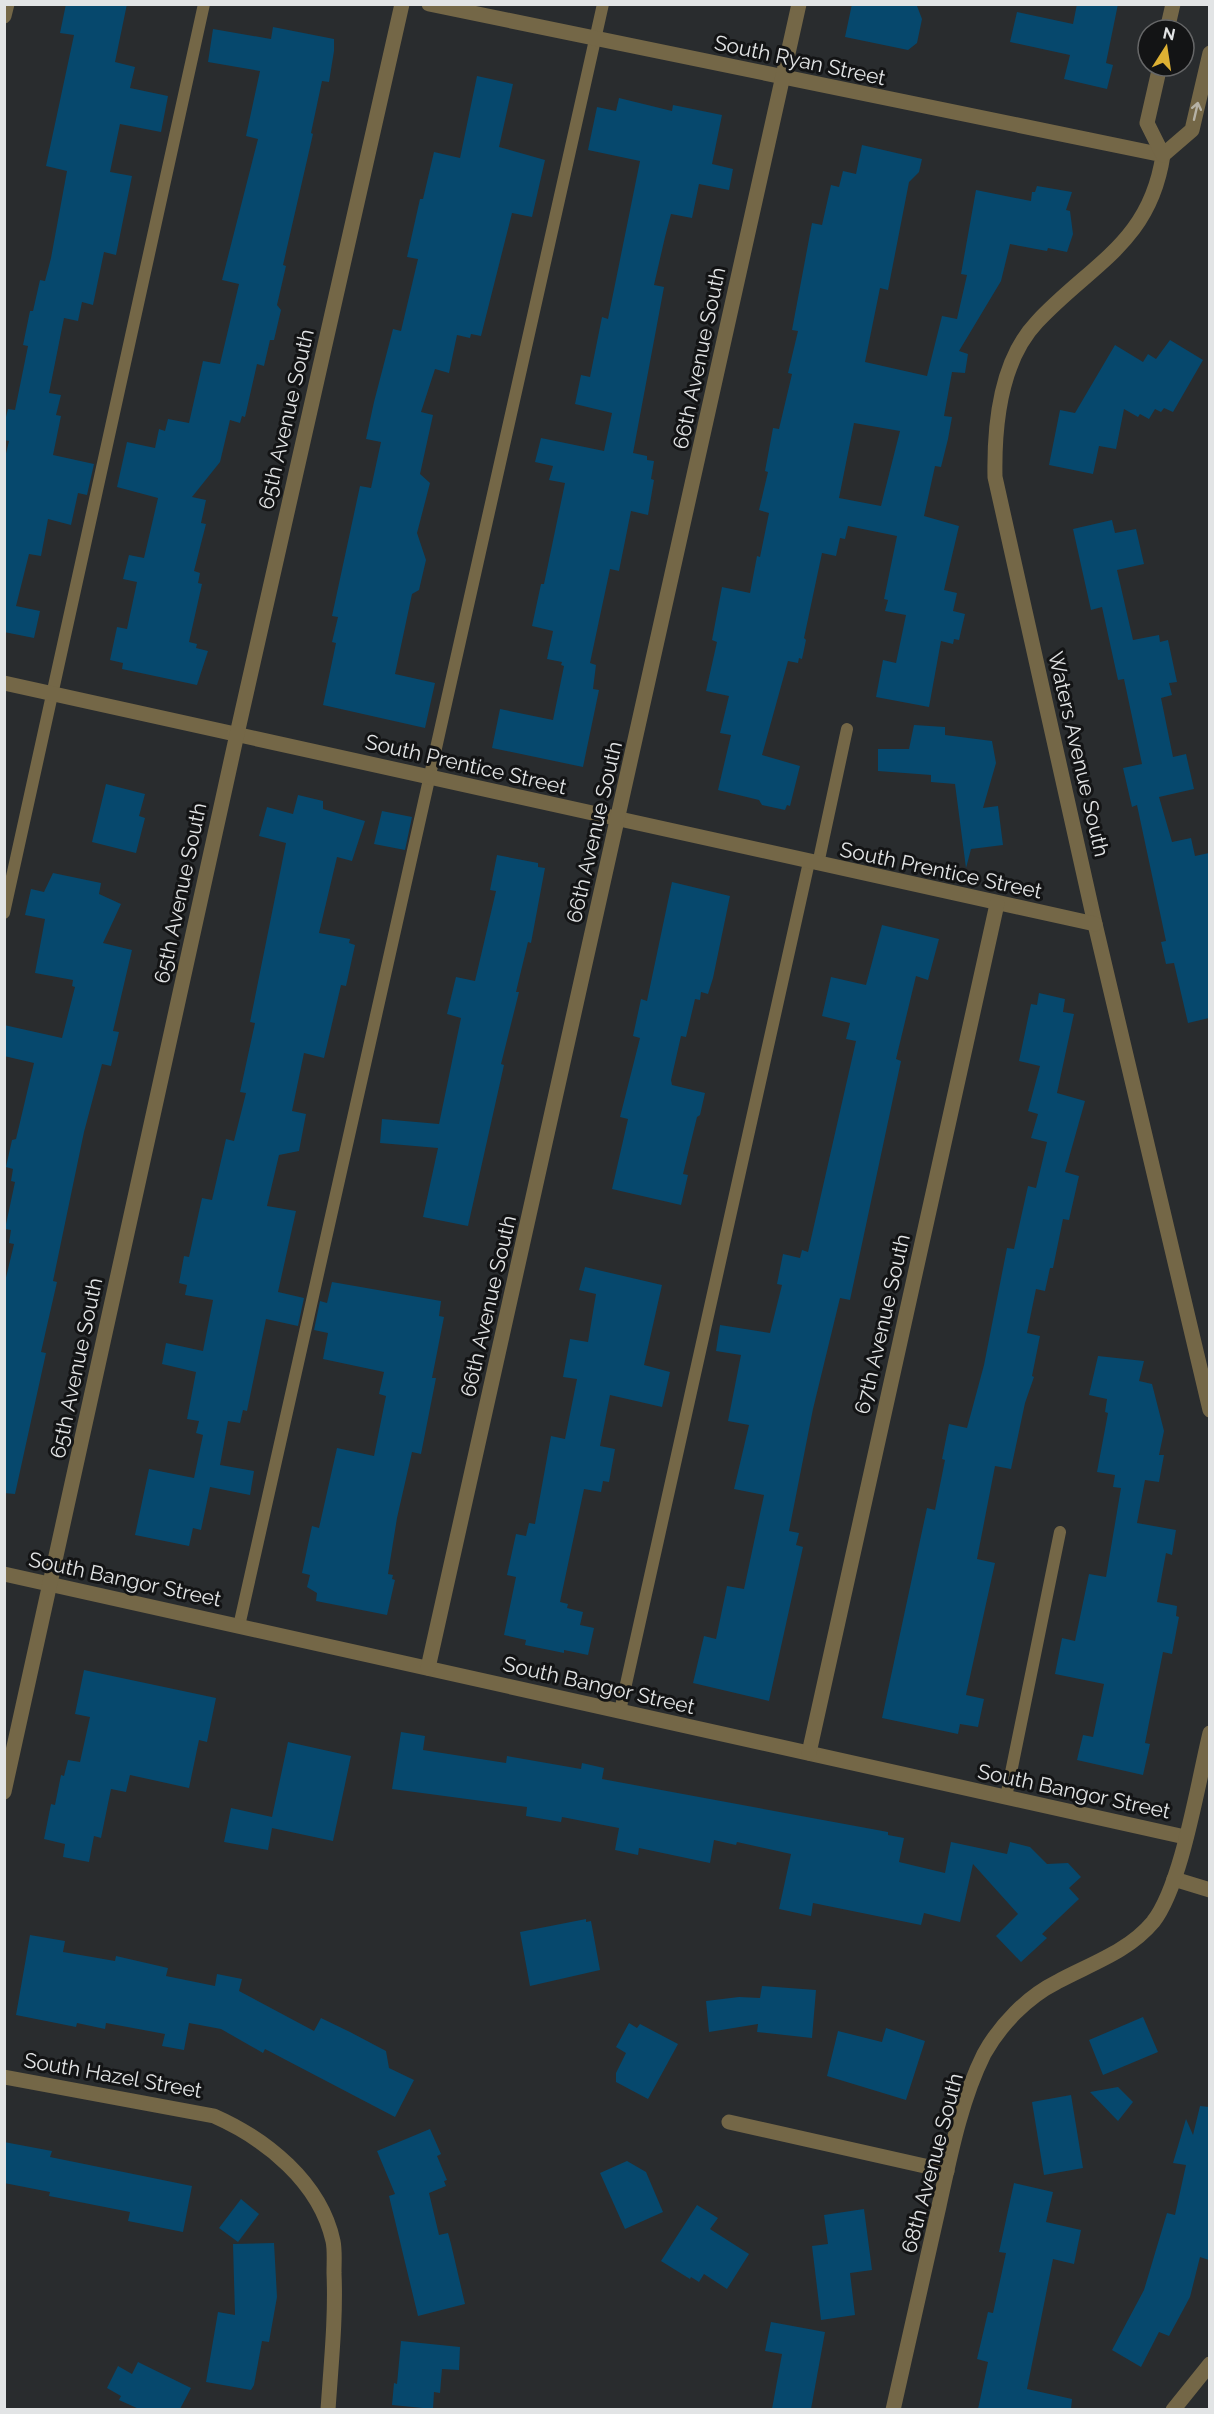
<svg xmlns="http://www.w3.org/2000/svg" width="1214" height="2414" font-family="Raleway,sans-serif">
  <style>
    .building { fill: #06486d; fill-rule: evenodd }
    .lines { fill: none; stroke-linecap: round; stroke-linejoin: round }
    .service { stroke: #746747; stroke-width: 12 }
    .minor { stroke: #746747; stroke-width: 15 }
    .tertiary { stroke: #746747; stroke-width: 15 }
    .oneway { stroke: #b6b2a6 }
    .labels { text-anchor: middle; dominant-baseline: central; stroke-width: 6; stroke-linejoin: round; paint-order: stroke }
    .street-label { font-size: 21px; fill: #e2e4e5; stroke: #131415 }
  </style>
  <rect width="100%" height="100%" fill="#292c2e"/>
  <g class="building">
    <path d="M66 4H127L115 62 135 67 130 88 168 96 161 132 120 124 110 172 132 176 116 255 104 252 93 305 82 302 78 321 64 318 49 393 61 395 56 415 61 416 53 455 94 464 87 495 78 493 71 525 48 519 41 556 29 554 16 606 40 611 34 638 4 632V462L9 441 4 440V425L8 409 15 410 28 346 23 345 30 311H33L40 280 45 281 51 258 67 171 46 166 74 35 60 33Z"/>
    <path d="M852 4 917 6 922 19 917 43 908 50 845 37Z"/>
    <path d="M1077 4H1118L1106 63 1113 65 1107 89 1064 79 1070 55 1010 42 1017 12 1073 24Z"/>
    <path d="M273 27 334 39V51L329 82 322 81 311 133 313 134 283 265 286 266 277 305 281 310 274 340H270L264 366 257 364 245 417 242 416 240 423 230 420 220 462 192 497 206 500 201 523 206 524 194 571 200 573 198 583 202 584 189 642 197 644 196 648 208 651 197 685 122 669 123 663 110 660 117 627 127 629 137 582 123 579 129 555 144 558 158 498 117 487 127 442 155 448 159 429 165 431 168 419 189 423 203 361 220 364 239 284 222 280 258 139 246 136 260 71 208 62 213 29 271 39Z"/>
    <path d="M477 76 513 84 499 147 545 160 532 217 512 213 481 336 471 334 470 338 457 335 449 373 435 369 421 412 433 415 420 474 430 483 417 533 426 560 419 590 412 594 395 674 435 683 425 728 323 705 336 643 332 642 338 617 332 616 360 486 371 488 381 442 366 439 374 402 393 329 401 331 418 259 407 257 420 199H423L434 152 460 158Z"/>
    <path d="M619 98 672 111 673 105 722 115 712 164 733 169 729 190 699 184 692 218 671 214 665 237 654 285 664 287 633 453 647 456V460L654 461 651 479 654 480 648 515 631 511 619 571 610 569 590 663 596 665 593 689 599 690 583 767 492 748 500 709 553 720 564 666 561 665 562 662 547 659 553 631 532 626 541 584H544L565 483 549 480 553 466 535 462 541 438 604 451 612 413 575 404 581 375 590 377 602 317 608 319 640 161 588 150 597 107 616 111Z"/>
    <path d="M862 145 922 159 919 172 909 182 888 290 880 288 865 362 927 376 942 316 957 319 967 275 961 274 976 190 1031 201 1032 192H1035L1037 186 1072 192 1066 210 1070 211 1073 234 1067 252 1048 248 1047 251 1010 244 1001 281 959 351 968 354 965 373 952 372 944 416 952 417 948 439 941 467 935 466 924 516 959 526 944 590 957 593 953 611 965 614 959 640 954 639 953 644 941 641 929 707 876 697 883 660 896 663 906 615 885 611 888 600 884 599 897 536 848 526 845 539 840 538 836 556 822 553 804 638 806 640 802 659 799 658 798 663 788 661 762 755 800 766 790 806 787 805 785 810 762 805 759 800 718 790 731 735 720 733 729 696 706 691 717 642 712 640 722 587 750 593 757 556 760 557 769 513 759 510 768 472 765 471 773 428 779 429 792 374 788 373 798 331 792 330 812 223 822 225 831 185 839 187 843 171 856 174ZM854 423 900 431 881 506 839 498Z"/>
    <path d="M1170 340 1203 360 1173 412 1164 408 1161 412 1155 409 1149 419 1140 414 1138 417 1124 409 1116 449 1099 446 1093 474 1049 465 1060 410 1075 413 1115 345 1143 362 1148 354 1156 359Z"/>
    <path d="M1112 520 1115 533 1136 529 1144 564 1117 570 1133 640 1159 635 1160 642 1168 640 1177 682 1169 683 1172 695 1161 698 1173 757 1186 754 1194 789 1159 797 1172 842 1191 838 1195 856 1209 853V1018L1188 1023 1174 963 1166 964 1161 942 1166 941 1137 805 1132 807 1123 768 1142 764 1124 679 1118 680 1102 607 1091 610 1073 529Z"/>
    <path d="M914 725 945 727V735L992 741 996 763 983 808 998 806 1003 845 971 849 966 868 955 784 931 782V775L878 771V749H909Z"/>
    <path d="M106 784 145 794 139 816 145 818 136 853 92 842Z"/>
    <path d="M298 795 323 801V809L365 821 352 861 337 857 319 933 350 939 349 943 355 945 346 986 341 985 324 1058 304 1053 292 1111 306 1114 299 1151 279 1155 267 1206 296 1211 278 1292 304 1298 298 1326 266 1319 247 1411 243 1410 240 1423 228 1421 220 1465 254 1471 250 1495 210 1487 201 1530 193 1528 189 1546 135 1535 149 1469 194 1478 203 1435 196 1433 199 1421 187 1419 196 1372 162 1364 166 1343 203 1351 213 1300 185 1295 187 1285 179 1283 184 1256 189 1257 202 1198 212 1200 226 1139 234 1141 246 1093 240 1092 255 1023 250 1022 286 843 259 836 267 807 293 814Z"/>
    <path d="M382 811 412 817 405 850 374 844Z"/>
    <path d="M497 855 538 863V867L545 868 531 943 528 942 516 992H519L501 1064 504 1065 468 1226 423 1217 438 1148 380 1143 382 1119 439 1124 461 1018 447 1014 456 977 475 981 496 891 490 890Z"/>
    <path d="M53 873 101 883 99 894 121 904 103 943 132 950 113 1031 119 1032 111 1066 102 1064 84 1132 53 1281 57 1282 41 1352 46 1353 15 1494 4 1493V1286L14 1244 9 1243 11 1230 5 1229 15 1182 11 1181 13 1169 6 1167 12 1140 16 1139 34 1063 4 1056V1025L62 1038 75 987 72 986 73 980 35 973 45 919 25 915 31 889 44 892Z"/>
    <path d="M672 882 730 896 713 978 708 994 701 992 700 1000 695 999 686 1037 681 1036 671 1080 672 1085 705 1093 700 1115 697 1117 683 1174 688 1175 681 1205 612 1189 628 1119 620 1117 640 1038 633 1036 641 999 647 1001Z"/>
    <path d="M882 925 939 939 928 980 916 976 896 1059 901 1061 850 1300 840 1298 813 1409 789 1531 799 1533 796 1545 803 1547 769 1701 693 1683 704 1636 716 1639 727 1586 744 1589 764 1495 734 1489 749 1425 728 1421 741 1355 716 1351 720 1325 770 1333 782 1285 777 1284 783 1254 800 1258 802 1250 808 1252 856 1041 846 1039 850 1023 822 1016 831 977 866 985Z"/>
    <path d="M1039 993 1065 999 1063 1012 1074 1014 1057 1093 1085 1101 1065 1172 1079 1176 1069 1220 1063 1219 1053 1268H1050L1045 1291 1036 1289 1027 1333 1040 1336 1032 1376 1034 1377 1025 1403 1011 1469 995 1466 977 1559 995 1563 966 1695 984 1699 978 1727 960 1724 958 1734 882 1718 927 1508 935 1510 945 1460 942 1459 949 1424 967 1428 984 1365 1007 1248 1014 1249 1028 1186 1036 1188 1047 1142 1031 1138 1038 1114 1028 1111 1040 1066 1019 1061 1031 1004 1037 1005Z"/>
    <path d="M585 1267 662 1285 644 1365 670 1372 662 1407 610 1395 600 1446 615 1449 609 1482 603 1481 601 1492 584 1489 560 1602 568 1604 567 1608 583 1612 580 1625 594 1628 588 1655 564 1650V1653L525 1645 526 1640 504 1635 516 1577 507 1575 516 1534 526 1536 529 1523 535 1524 551 1436 565 1439 577 1379 563 1377 570 1339 588 1342 596 1294 579 1290Z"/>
    <path d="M332 1282 441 1301 439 1316 444 1317 432 1378H436L421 1454 412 1452 397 1518 388 1574 393 1575 392 1579 395 1580 387 1615 316 1601 317 1593 307 1587 310 1575 302 1573 312 1526 319 1528 337 1448 374 1456 386 1396 379 1394 384 1372 323 1359 328 1333 314 1330 320 1301 327 1303Z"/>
    <path d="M1098 1356 1144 1361 1139 1381 1152 1384 1164 1431 1159 1455H1164L1159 1482 1145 1480 1137 1523 1176 1530 1172 1555 1166 1553 1157 1602 1177 1606 1176 1616 1179 1617 1172 1654 1163 1652 1145 1743 1150 1744 1143 1775 1077 1760 1083 1735 1093 1737 1104 1684 1055 1674 1062 1638 1075 1641 1089 1574 1106 1577 1121 1488 1113 1487 1115 1475 1097 1472 1108 1413 1105 1412 1107 1399 1089 1395Z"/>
    <path d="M84 1670 216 1698 207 1742 199 1740 189 1788 130 1775 126 1792 111 1789 101 1838 94 1836 89 1862 63 1857 65 1844 44 1839 51 1804 55 1805 61 1775 64 1776 68 1760 80 1762 90 1717 75 1714Z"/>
    <path d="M401 1732 425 1736 423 1750 506 1763 507 1756 581 1769 582 1763 604 1768 602 1779 888 1832V1835L904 1838 899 1862 945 1873 951 1842 1007 1854 1010 1842 1030 1847 1047 1864 1068 1863 1081 1877 1069 1888 1079 1899 1042 1934 1047 1938 1021 1962 996 1936 1018 1914 973 1864 960 1922 924 1913 921 1925 813 1903 811 1916 779 1909 791 1854 737 1842 736 1845 714 1840 710 1863 639 1848 638 1855 615 1850 619 1828 562 1817 561 1822 526 1816 527 1807 392 1789Z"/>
    <path d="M288 1742 351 1756 333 1841 272 1828 268 1850 224 1842 231 1808 272 1817Z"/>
    <path d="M586 1919V1922L591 1921 600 1970 530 1986 520 1932Z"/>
    <path d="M30 1935 65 1941 63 1952 115 1961 116 1956 168 1968 166 1976 215 1986 217 1974 242 1979 239 1991 314 2031 321 2018 350 2032 386 2051 389 2068 414 2080 395 2117 265 2049 263 2053 221 2029 189 2023 184 2050 162 2046 165 2034 106 2023 105 2029 77 2023 76 2027 16 2015Z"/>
    <path d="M762 1986 816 1990 812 2038 757 2032 758 2024 709 2032 706 2001 739 1997 760 1998Z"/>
    <path d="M1143 2017 1158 2052 1103 2075 1089 2040Z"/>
    <path d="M629 2023 637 2028 640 2024 678 2044 648 2099 616 2082V2073L626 2053 616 2047Z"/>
    <path d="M886 2028 925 2041 906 2100 827 2076 838 2031 882 2042Z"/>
    <path d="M1118 2087 1133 2102 1118 2121 1090 2092Z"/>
    <path d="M1071 2095 1083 2168 1044 2175 1032 2102Z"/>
    <path d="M1200 2106 1209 2107V2260L1200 2257 1190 2297 1169 2336 1159 2332 1141 2367 1112 2350 1144 2290 1167 2213 1175 2215 1186 2165 1173 2163 1186 2119 1193 2135Z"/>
    <path d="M430 2129 441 2154 437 2156 447 2180 444 2181 446 2186 429 2193 439 2235 448 2233 451 2244 465 2304 418 2316 389 2196 395 2194 377 2151Z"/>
    <path d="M4 2142 52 2151 50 2157 192 2186 183 2232 128 2221 130 2212 49 2196 50 2192 4 2183Z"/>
    <path d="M627 2161 646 2172 663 2212 625 2229 600 2173Z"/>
    <path d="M1014 2183 1053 2192 1046 2222 1081 2230 1074 2264 1053 2259 1027 2389 1072 2399 1071 2409H978L988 2362 977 2359 988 2312 993 2313 1006 2253 999 2252Z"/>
    <path d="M241 2199 259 2214 238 2242 219 2228Z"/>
    <path d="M697 2205 718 2218 710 2229 749 2254 727 2289 704 2274 699 2282 691 2277 690 2279 661 2261Z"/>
    <path d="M864 2209 872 2270 850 2273 855 2315 821 2320 812 2246 828 2244 824 2215Z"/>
    <path d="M274 2243 277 2297 269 2342 262 2341 254 2385 251 2390 206 2382 218 2312 235 2315 233 2244Z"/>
    <path d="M771 2322 825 2332 811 2409H772L782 2354 765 2351Z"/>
    <path d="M401 2341 460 2347 459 2370 442 2369 440 2393 434 2392 433 2409 392 2405 394 2383 397 2384Z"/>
    <path d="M138 2362 191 2388 180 2409H139L119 2400 121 2396 107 2388 118 2366 132 2374Z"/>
  </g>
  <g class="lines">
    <g class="service">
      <path d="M818 864 847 729"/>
      <path d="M4 913 204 4"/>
      <path d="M239 1626 603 4"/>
      <path d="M620 1711 809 862"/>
      <path d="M1006 1797 1060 1532"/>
    </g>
    <g class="minor">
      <path d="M429 4 1163 155C1150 243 1091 264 1037 322 1000 361 994 427 995 477L1095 924 1210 1410"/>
      <path d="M4 683 1095 924"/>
      <path d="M4 1574 1185 1837"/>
      <path d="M428 1668 799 4"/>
      <path d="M809 1753 997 904"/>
      <path d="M4 1792 237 734 402 4"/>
      <path d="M1174 1879 1210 1890"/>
      <path d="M4 2077 214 2116C266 2139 320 2182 333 2241 335 2250 334 2262 334 2273 336 2318 331 2364 328 2410"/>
      <path d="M729 2122 947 2171"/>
      <path d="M893 2410C908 2342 924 2274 939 2206 950 2156 961 2100 984 2054 1000 2025 1027 1997 1057 1982 1090 1964 1128 1952 1153 1922 1182 1885 1198 1782 1210 1733"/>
      <path d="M1173 2410 1210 2364"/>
    </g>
    <g class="tertiary">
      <path d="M4 16 7 4"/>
      <path d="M1167 30 1173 4"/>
      <path d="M1160 66 1147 123 1163 155 1192 130 1210 53"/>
    </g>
  </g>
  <defs><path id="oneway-shaft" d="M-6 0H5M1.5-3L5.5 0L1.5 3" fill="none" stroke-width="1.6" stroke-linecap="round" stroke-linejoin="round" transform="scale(1.5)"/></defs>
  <use class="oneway" href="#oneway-shaft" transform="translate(1196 111) rotate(-77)"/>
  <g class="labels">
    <g class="street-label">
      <text transform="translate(800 60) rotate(12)">South Ryan Street</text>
      <text transform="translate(699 358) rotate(-78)">66th Avenue South</text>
      <text transform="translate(286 419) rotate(-77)">65th Avenue South</text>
      <text transform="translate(1079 754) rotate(77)">Waters Avenue South</text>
      <text transform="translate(466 764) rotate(13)">South Prentice Street</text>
      <text transform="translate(594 832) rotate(-77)">66th Avenue South</text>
      <text transform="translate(941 870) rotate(12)">South Prentice Street</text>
      <text transform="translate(180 893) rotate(-78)">65th Avenue South</text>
      <text transform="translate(488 1306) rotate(-77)">66th Avenue South</text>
      <text transform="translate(882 1324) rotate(-77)">67th Avenue South</text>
      <text transform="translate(76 1368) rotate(-78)">65th Avenue South</text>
      <text transform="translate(125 1579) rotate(12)">South Bangor Street</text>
      <text transform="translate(599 1685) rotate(13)">South Bangor Street</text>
      <text transform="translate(1074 1791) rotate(12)">South Bangor Street</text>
      <text transform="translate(113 2075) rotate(10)">South Hazel Street</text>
      <text transform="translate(932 2163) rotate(-75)">68th Avenue South</text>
    </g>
  </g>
  <rect width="1214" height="2414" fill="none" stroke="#e2e4e5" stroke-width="12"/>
  <g transform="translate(1166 48) rotate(12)"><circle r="28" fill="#131415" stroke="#666768" stroke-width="1.5"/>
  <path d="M0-4.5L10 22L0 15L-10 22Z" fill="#deb133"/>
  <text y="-9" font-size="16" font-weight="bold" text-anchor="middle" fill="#e2e4e5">N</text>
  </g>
</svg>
